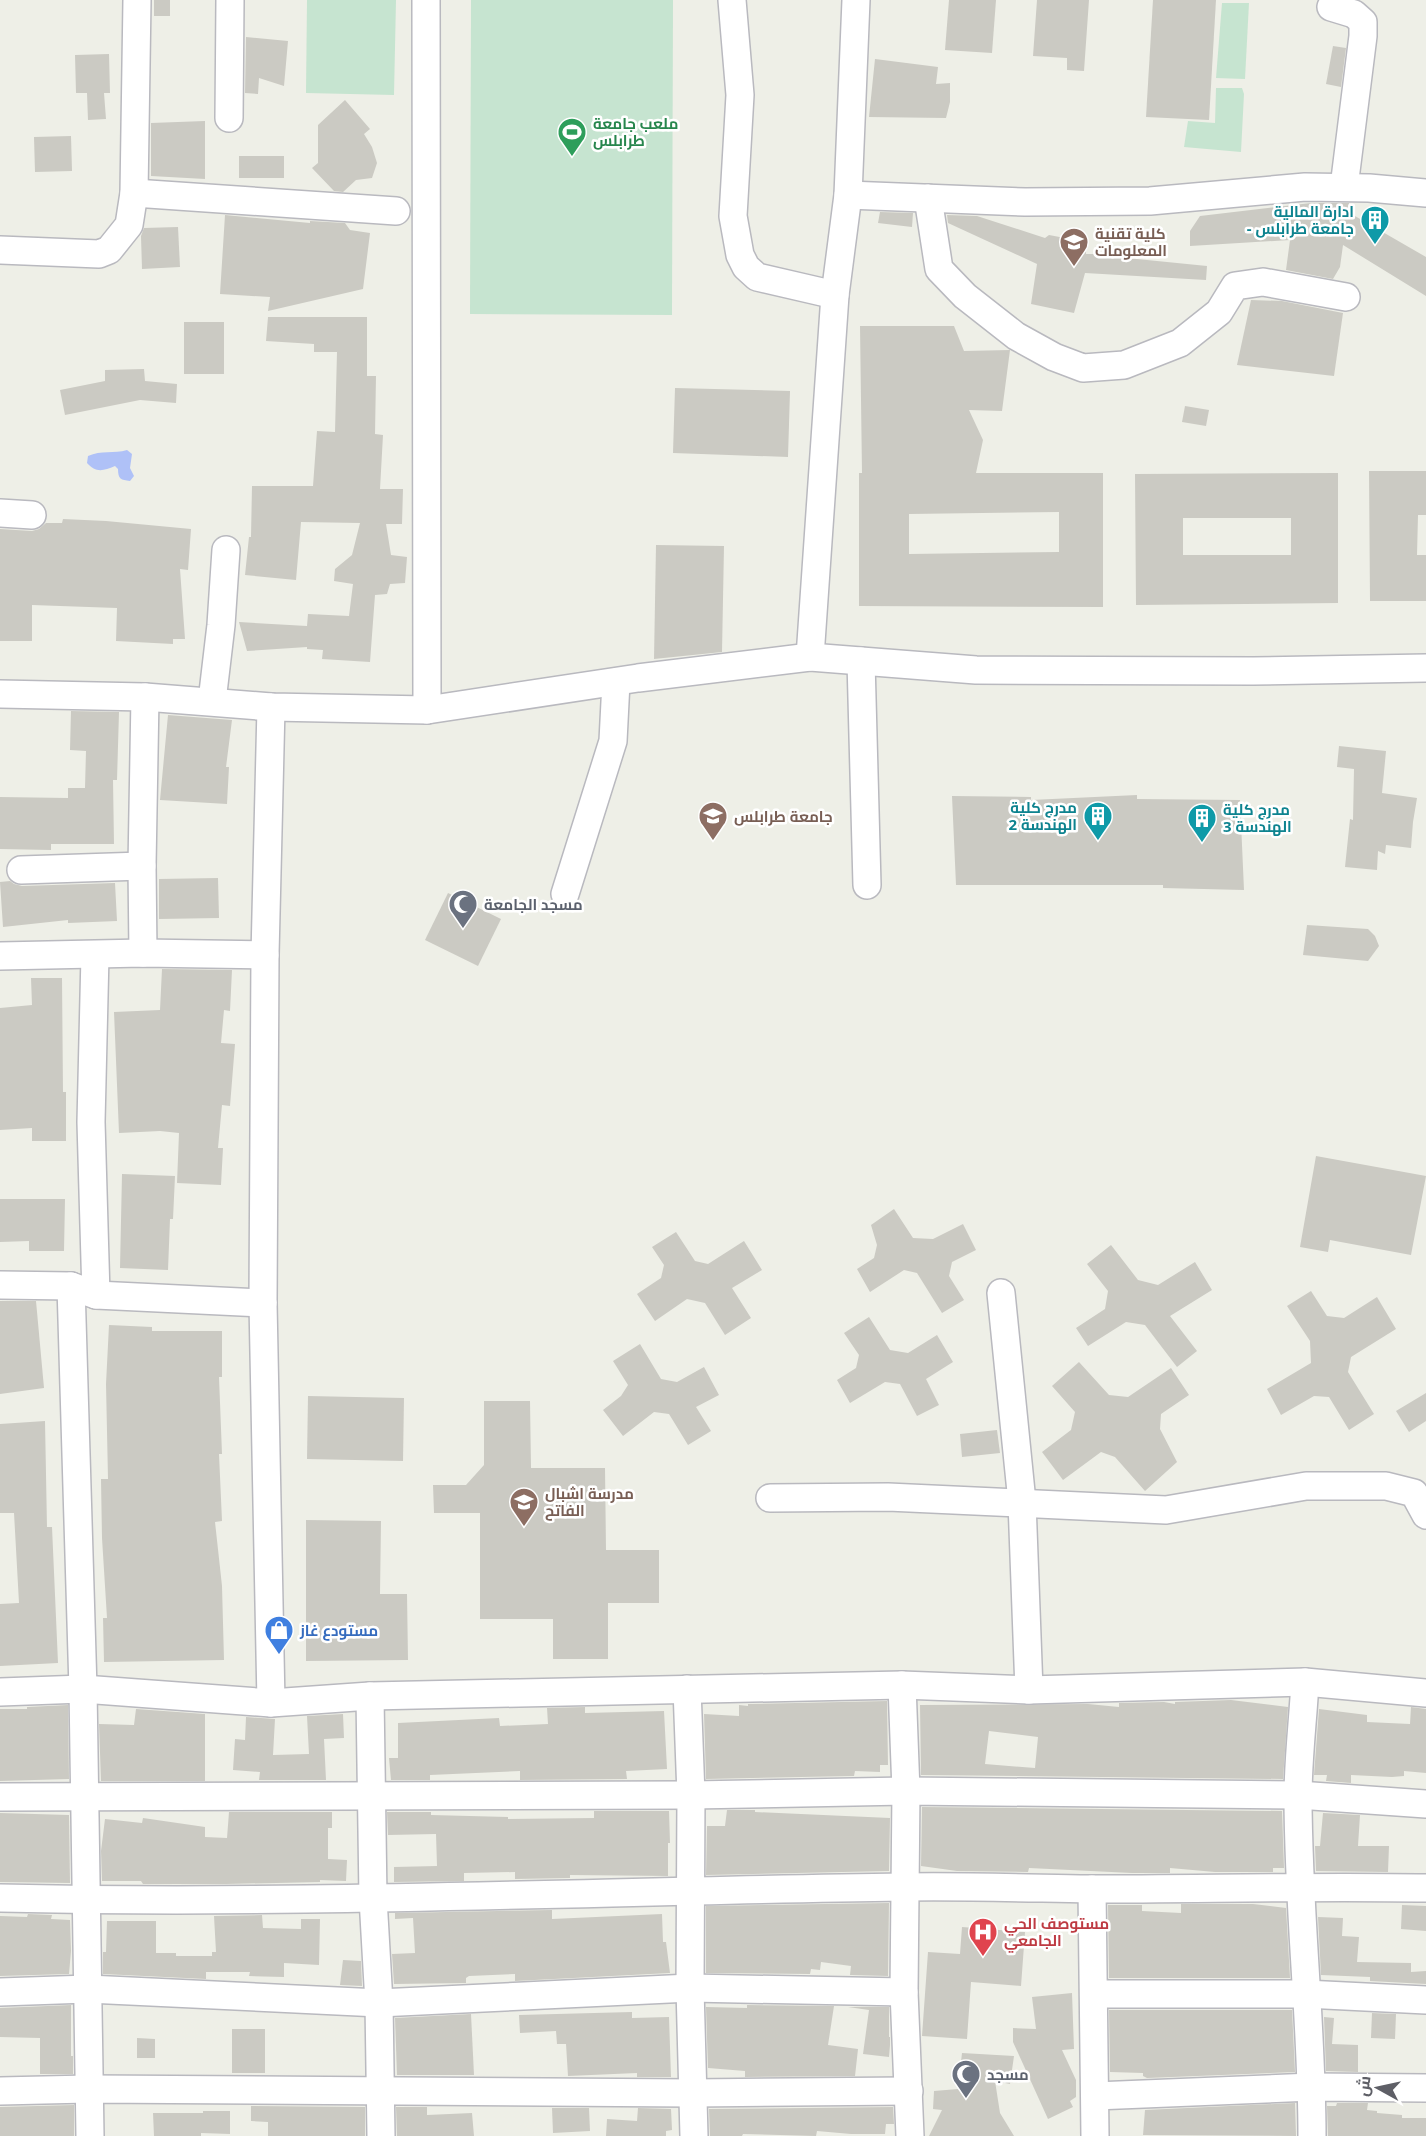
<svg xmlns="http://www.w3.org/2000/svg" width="1426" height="2136" font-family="'Noto Sans',Cairo,sans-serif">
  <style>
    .green { fill: #c6e4d0 }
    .water { fill: #afc1f7 }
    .building { fill: #cbcac3; fill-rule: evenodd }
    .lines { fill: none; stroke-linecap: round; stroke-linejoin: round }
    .minor-casing { stroke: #b9b9bf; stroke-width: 30 }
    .minor { stroke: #fff; stroke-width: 27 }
    .labels { text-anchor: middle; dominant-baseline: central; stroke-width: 5; stroke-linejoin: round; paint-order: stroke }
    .leisure-label { font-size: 15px; font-weight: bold; fill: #27864d; stroke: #fff; text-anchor: start }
    .culture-label { font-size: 15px; font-weight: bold; fill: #0d838f; stroke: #fff; text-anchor: end }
    .education-label { font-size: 15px; font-weight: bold; fill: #785e54; stroke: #fff; text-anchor: start }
    .worship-label { font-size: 15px; font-weight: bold; fill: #5b616d; stroke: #fff; text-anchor: start }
    .shop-label { font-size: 15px; font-weight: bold; fill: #366cbe; stroke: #fff; text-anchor: start }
    .health-label { font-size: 15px; font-weight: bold; fill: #be3a42; stroke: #fff; text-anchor: start }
  </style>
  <rect width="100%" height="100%" fill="#eeefe7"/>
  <g class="green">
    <path d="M307 0H396L394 95 306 93Z"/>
    <path d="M471 0H673L672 315 470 314Z"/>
    <path d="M1222 3H1249L1245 79 1216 78Z"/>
    <path d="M1216 88H1242L1244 94 1241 152 1184 147 1188 121 1215 123Z"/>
  </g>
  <path class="water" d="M127 450 132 454 130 468 134 476 130 481C121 480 118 479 118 469L115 466C103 471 96 473 87 463L88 456C101 450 114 454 127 450Z"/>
  <g class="building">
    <rect x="154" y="0" width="16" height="16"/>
    <path d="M949 0H996L992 53 945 50Z"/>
    <path d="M1037 0H1089L1084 71 1067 70V58L1033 56Z"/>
    <path d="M1153 0H1216L1209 120 1146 117Z"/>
    <path d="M246 37 288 41 284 86 259 78 258 94 245 93Z"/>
    <path d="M1333 46 1346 48 1341 87 1326 84Z"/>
    <path d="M109 54 110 93H104L106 119 88 120 87 93H76L75 55Z"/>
    <path d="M875 59 938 67 936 84 950 83V102L946 118 869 117Z"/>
    <path d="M345 100 370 129 364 134 372 147 377 163 372 178 356 180 343 192 334 191 312 168 318 163V125Z"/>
    <path d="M205 121V179L151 176V123Z"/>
    <path d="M71 136 72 171 35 172 34 137Z"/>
    <rect x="239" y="156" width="45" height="22"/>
    <path d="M1311 203H1349L1348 212 1426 257V296L1343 245 1340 267 1333 279 1286 270 1290 240 1190 246V231L1200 216Z"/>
    <path d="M880 212 913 213 912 227 878 223Z"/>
    <path d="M225 215 310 223V221L345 223 350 230 370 233 363 289 268 311 270 297 220 294Z"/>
    <path d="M947 215 977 216 1045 238 1049 235 1086 242V254H1128L1127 258 1207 266 1206 280 1085 273 1074 313 1031 304 1037 264 948 223Z"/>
    <path d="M178 227 180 267 142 269 141 236 144 228Z"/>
    <path d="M1251 300 1282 301 1343 313 1334 376 1237 365Z"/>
    <path d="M268 317H367V376H376L375 434 383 435 380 489H403L402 524H386L391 555 407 557 405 583 390 584 387 594 375 595 370 662 322 659 323 650 307 649V647L247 651 239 622 307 626 308 614 349 616 353 584 334 581 335 569 352 555 360 523 301 522 296 580 245 575 249 537H251L252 486H313L317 431 335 432 337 352H314V344L266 341Z"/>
    <rect x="184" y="322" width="40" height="52"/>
    <path d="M860 326H954L964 351 1010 350 1002 411 969 410 983 440 976 473H1103V607L859 606V473H862ZM1059 512V552L909 554V514Z"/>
    <path d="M144 369 145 381 177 384 176 403 140 400 65 415 60 390 105 381V370Z"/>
    <path d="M675 388 790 391 788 457 673 453Z"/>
    <path d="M1185 406 1209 410 1206 426 1182 422Z"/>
    <path d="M1369 471H1426V515H1418L1417 555H1426V601H1370Z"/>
    <path d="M1338 473V603L1136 605 1135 474ZM1183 518H1291V555H1183Z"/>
    <path d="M63 519 106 521 191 529 188 570 180 569 185 639H173V644L116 641 117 608 32 605V641H0V529L32 531 39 529 46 523H62Z"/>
    <path d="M656 545 724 546 722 652 654 659Z"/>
    <path d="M71 711 119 712 117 780H113L114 844H51V850L0 849V797L68 798V788H85L86 751 70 750Z"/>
    <path d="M168 715 232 720 226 767H229L227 804 160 800Z"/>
    <path d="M1339 746 1386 751 1382 793 1417 798 1413 822 1411 848 1386 845 1385 854 1378 851 1377 870 1345 867 1350 819 1353 820 1354 769 1337 767Z"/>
    <path d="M1137 795V799L1240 800 1244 890 1163 888V885H956L952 796 1031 797V800Z"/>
    <path d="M218 878 219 918 159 919V879Z"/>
    <path d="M10 881 14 884 22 886 115 883 117 921 68 923V920L3 927 0 882Z"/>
    <path d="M448 893 501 919 478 966 425 940Z"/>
    <path d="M1307 925 1368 929 1375 936 1379 946 1368 961 1303 955Z"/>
    <path d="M162 969 232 970 230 1011 224 1010 221 1043 235 1044 230 1106 222 1105 218 1148H223L221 1185 177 1183 179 1133 160 1131 119 1133 114 1012 160 1010Z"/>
    <path d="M31 978H62L63 1092H66V1141H32V1128L0 1130V1008L32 1005Z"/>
    <path d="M1316 1156 1426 1176 1411 1255 1330 1240 1328 1252 1300 1247Z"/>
    <path d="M122 1174 175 1176 173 1219H170L168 1270 120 1268Z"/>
    <path d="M0 1199H65L64 1251H29V1241L0 1242Z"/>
    <path d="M894 1209 913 1238 933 1239 963 1224 976 1250 952 1262 949 1276 964 1300 942 1313 917 1273 904 1270 870 1292 857 1269 874 1258 877 1245 871 1225Z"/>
    <path d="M676 1232 695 1261 708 1264 744 1241 762 1270 732 1288 751 1318 725 1335 705 1303 687 1299 655 1321 637 1294 661 1278 664 1265 652 1247Z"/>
    <path d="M1111 1245 1138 1280 1158 1285 1195 1262 1212 1290 1170 1316 1197 1351 1177 1367 1145 1325 1126 1322 1088 1346 1076 1328 1105 1309 1108 1291 1087 1264Z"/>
    <path d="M1311 1291 1327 1316 1344 1318 1377 1297 1396 1329 1351 1357 1348 1372 1374 1414 1349 1430 1329 1397 1314 1396 1281 1415 1267 1389 1311 1363 1310 1341 1287 1306Z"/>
    <path d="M0 1301H36L44 1388 0 1394Z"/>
    <path d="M869 1317 890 1350 908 1353 937 1335 953 1362 926 1379 939 1405 917 1416 900 1384 885 1382 850 1403 837 1380 856 1368 859 1355 844 1333Z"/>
    <path d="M109 1325 152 1327V1331H222V1377H219L222 1454H219L222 1521 215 1522 222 1586 224 1660 104 1662 103 1618H107L102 1538 101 1479H108L106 1384Z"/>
    <path d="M640 1344 661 1379 677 1382 704 1367 719 1395 696 1407 711 1431 688 1445 669 1414 654 1412 623 1436 603 1410 621 1396 628 1385 613 1361Z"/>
    <path d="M1079 1362 1109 1395 1128 1397 1171 1368 1189 1395 1161 1414 1160 1429 1177 1462 1145 1491 1115 1457 1101 1452 1063 1480 1042 1452 1071 1430 1075 1412 1052 1386Z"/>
    <path d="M1426 1393V1421L1409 1432 1396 1411Z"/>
    <path d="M308 1396 404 1398 403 1461 307 1459Z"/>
    <path d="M484 1401H530L531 1468H605L606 1550H659V1603H608V1659H553V1619H480V1513H434L433 1485H466L484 1465Z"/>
    <path d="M45 1421 47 1527H52L58 1663 0 1666V1604L19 1603 14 1513H0V1424Z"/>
    <path d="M997 1430 1000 1453 962 1457 960 1434Z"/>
    <path d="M306 1520 381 1521 380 1594H407L408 1660 306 1661Z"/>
    <path d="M1231 1700 1288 1707 1283 1779 921 1775 920 1705 1088 1704 1119 1707V1703L1164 1702 1175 1704V1702ZM989 1731 1038 1737 1035 1768 985 1764Z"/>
    <path d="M887 1701 888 1765H880V1772L855 1771 854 1776 706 1779 704 1714 739 1716V1705L748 1706V1704Z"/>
    <path d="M68 1705 69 1779 0 1781V1709H27V1707Z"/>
    <path d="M585 1707V1713L664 1711 667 1769 626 1771 627 1779 520 1780V1771L430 1775V1780H391L389 1758H398V1723L499 1718 500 1726 548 1724 547 1708Z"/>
    <path d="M1411 1707 1426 1709V1773L1404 1771V1776L1392 1777 1351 1775V1783L1326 1781 1327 1775H1314L1319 1709 1367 1715V1722L1410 1724Z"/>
    <path d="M136 1709 205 1714V1781H101L99 1724 134 1725Z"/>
    <path d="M343 1714 344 1738 324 1739 326 1780H259L260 1772 233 1770 235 1739 245 1740 246 1717 275 1719 273 1755 309 1754 307 1716Z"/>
    <path d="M922 1807 1282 1811 1284 1868H1273V1872H1215L1170 1868V1873H1132L1029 1868 1028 1872 957 1871 921 1866Z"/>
    <path d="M727 1810H755V1812L890 1818 889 1871 706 1875 707 1826H725Z"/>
    <path d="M594 1811H669L670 1843H668V1876L570 1875V1878L515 1879V1872L464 1873V1881L394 1882V1867L437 1866 436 1834 388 1835 387 1812H431V1815L508 1817V1819L594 1818Z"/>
    <path d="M229 1812H332V1828H328V1859L347 1860 346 1881 320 1880V1882L226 1884H143L141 1881H102L101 1851 105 1819 142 1823 143 1818 205 1827V1837L227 1838Z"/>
    <path d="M0 1813 69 1815 70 1883 0 1882Z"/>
    <path d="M1323 1813 1360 1815 1358 1846H1389L1388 1872 1316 1871 1315 1846H1320Z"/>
    <path d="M889 1903 888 1976 850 1975 851 1966 821 1962 820 1970 811 1969 810 1974 706 1973V1906Z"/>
    <path d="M1181 1904H1253L1286 1908 1290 1978H1109L1108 1905H1142V1911L1181 1913Z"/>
    <path d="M1402 1905 1426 1906V1931L1401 1929Z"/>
    <path d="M552 1910V1919L662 1914 663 1942H666L670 1973 515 1981V1974L469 1976 466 1978V1983L394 1984 392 1954 415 1953 413 1918 395 1919V1913Z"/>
    <path d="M28 1914 52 1915 51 1919 70 1920 71 1951 69 1974 0 1976V1916L27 1917Z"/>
    <path d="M262 1915 263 1928 301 1929V1919H320L319 1965 284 1963V1977L249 1976 250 1972H206V1979L103 1974V1952H106L107 1921H156V1953H176V1956H212V1952H216L214 1916Z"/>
    <path d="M1318 1917 1343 1918 1342 1936 1359 1937 1357 1962 1411 1963V1972L1426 1971V1984L1370 1981V1977L1321 1975Z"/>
    <path d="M962 1927 1025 1932 1021 1986 971 1982 967 2039 922 2036 928 1952 960 1954Z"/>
    <path d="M343 1960 361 1961 362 1986 340 1985Z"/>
    <path d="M1072 1993 1074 2049 1062 2050 1076 2080V2097L1070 2101 1073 2107 1048 2119 1013 2042V2028L1036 2029 1032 1997Z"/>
    <path d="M71 2005V2056H73V2074H40V2038L0 2037V2008Z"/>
    <path d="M747 2005 834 2006 828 2045 858 2049 855 2076 745 2077V2071L708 2068 706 2007 747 2008Z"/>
    <path d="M848 2007H889V2037H890V2045L889 2057 863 2054 869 2010Z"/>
    <path d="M1109 2010H1292L1295 2072 1147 2078 1143 2076V2073L1110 2072Z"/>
    <path d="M632 2012V2018L669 2017 671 2077H637V2073L568 2076 566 2044H557L556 2031 520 2033 519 2015Z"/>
    <path d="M1372 2013 1396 2014 1395 2039 1371 2038Z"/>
    <path d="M471 2014 474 2075H397L395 2018Z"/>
    <path d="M1324 2017 1334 2018 1332 2044 1358 2045V2072L1326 2071Z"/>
    <rect x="232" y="2029" width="33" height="44"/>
    <path d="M137 2038 155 2039V2058H137Z"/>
    <path d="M962 2053 1014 2056 1010 2084 995 2081 1000 2113 1014 2136H929L942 2110 933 2109 934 2091 958 2089Z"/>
    <path d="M1295 2103 1296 2136 1143 2135 1145 2110Z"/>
    <path d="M1337 2103H1368L1367 2110 1377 2111V2113L1402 2115V2118H1426V2136H1328L1327 2106H1336Z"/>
    <path d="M74 2105V2136H0V2107Z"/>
    <path d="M251 2106 365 2107V2136H268V2122L251 2121Z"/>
    <path d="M396 2107H427V2115L472 2113 474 2136H397Z"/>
    <path d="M893 2107 894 2124H886L885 2134H851L817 2131 816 2136 743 2134 742 2136H710L709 2109Z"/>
    <path d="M552 2108H589L590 2131 553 2133Z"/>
    <path d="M638 2108 671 2109 672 2130 666 2131V2136H606L607 2119 637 2121Z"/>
    <path d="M203 2111H230V2134L201 2133V2136H154L153 2113H203Z"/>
  </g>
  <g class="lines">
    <g class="minor-casing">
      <g id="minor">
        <path d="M426 0 427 710"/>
        <path d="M732 0 740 95 733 216 740 255 746 267 757 277 835 295"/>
        <path d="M1331 7 1354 14 1363 22V36L1344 187"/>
        <path d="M229 118 230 0"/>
        <path d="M134 193 396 211"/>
        <path d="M848 195 1025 202 1150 201 1305 187 1369 188 1426 193"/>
        <path d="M928 198 939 269 965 296 1016 336 1054 357 1083 368 1124 365 1180 343 1219 312 1235 286 1263 282 1346 297"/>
        <path d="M0 250 99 254 109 250 129 225 134 193 137 0"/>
        <path d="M0 513 32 515"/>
        <path d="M810 657 835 295 848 195 856 0"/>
        <path d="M861 661 867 885"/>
        <path d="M0 694 145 697 271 707 427 710 638 678 810 657 976 670 1253 671 1426 668"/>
        <path d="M212 701 221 625 226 550"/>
        <path d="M21 870 142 866"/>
        <path d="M565 894 613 741 616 682"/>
        <path d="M143 953 142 866 145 697"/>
        <path d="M95 955 91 1122 96 1295"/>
        <path d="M0 956 143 953 265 955"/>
        <path d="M0 1285 71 1286 96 1295 263 1303"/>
        <path d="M71 1286 83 1689 90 2136"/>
        <path d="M1001 1293 1022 1502 1029 1690"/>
        <path d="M770 1498 888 1497 1166 1510 1306 1486H1386L1414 1493 1426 1515"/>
        <path d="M1305 1682C1303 1720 1298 1759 1298 1797 1298 1910 1312 2023 1312 2136"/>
        <path d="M902 1685 906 1791 904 1992 910 2136"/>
        <path d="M687 1689 691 1795 690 1988 694 2136"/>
        <path d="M0 1692 83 1689 271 1703 370 1696 902 1685 1029 1690 1305 1682 1426 1693"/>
        <path d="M370 1696 373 1898 379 2003 381 2136"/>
        <path d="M271 1703 263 1303 265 955 271 707"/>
        <path d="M0 1797 691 1795 906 1791 1298 1795 1426 1804"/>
        <path d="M1092 1889 1095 2136"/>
        <path d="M0 1898C301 1905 602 1891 903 1887 965 1886 1027 1888 1089 1889 1202 1889 1314 1886 1426 1888"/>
        <path d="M0 1992 88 1989 379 2003 690 1988 904 1992"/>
        <path d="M1094 1994H1305L1426 2000"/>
        <path d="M0 2091 88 2089 693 2093 909 2091"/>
        <path d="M1095 2096 1312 2087 1426 2088"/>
      </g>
    </g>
    <use href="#minor" class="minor"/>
  </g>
  <defs>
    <g id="stadium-pin" transform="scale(1.5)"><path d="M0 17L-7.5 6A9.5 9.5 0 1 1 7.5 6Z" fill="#2e9e5b" stroke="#fff"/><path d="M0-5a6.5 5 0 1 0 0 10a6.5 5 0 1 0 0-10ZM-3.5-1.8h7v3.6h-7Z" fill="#fff"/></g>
    <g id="building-pin" transform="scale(1.5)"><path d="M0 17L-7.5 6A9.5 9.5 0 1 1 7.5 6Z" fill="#0f9aa8" stroke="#fff"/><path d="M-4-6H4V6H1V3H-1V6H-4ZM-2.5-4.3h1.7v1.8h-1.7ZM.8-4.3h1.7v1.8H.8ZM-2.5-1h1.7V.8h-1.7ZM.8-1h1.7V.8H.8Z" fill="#fff"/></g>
    <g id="university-pin" transform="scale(1.5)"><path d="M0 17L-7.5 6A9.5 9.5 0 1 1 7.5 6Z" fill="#8d6e63" stroke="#fff"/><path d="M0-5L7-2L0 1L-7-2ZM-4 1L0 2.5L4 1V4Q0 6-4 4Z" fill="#fff"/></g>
    <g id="mosque-pin" transform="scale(1.5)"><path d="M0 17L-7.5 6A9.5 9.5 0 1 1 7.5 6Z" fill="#6b7280" stroke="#fff"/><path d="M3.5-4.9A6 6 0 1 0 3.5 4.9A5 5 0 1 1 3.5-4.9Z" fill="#fff"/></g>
    <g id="school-pin" transform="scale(1.5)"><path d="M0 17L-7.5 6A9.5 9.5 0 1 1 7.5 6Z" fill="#8d6e63" stroke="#fff"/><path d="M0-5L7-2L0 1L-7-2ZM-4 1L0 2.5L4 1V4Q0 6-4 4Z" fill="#fff"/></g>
    <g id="shop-pin" transform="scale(1.5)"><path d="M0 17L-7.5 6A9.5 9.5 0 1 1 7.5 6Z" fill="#3f7fe0" stroke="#fff"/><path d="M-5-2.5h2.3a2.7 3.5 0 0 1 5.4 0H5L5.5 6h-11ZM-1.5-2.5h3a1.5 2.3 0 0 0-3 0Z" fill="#fff"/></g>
    <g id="hospital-pin" transform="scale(1.5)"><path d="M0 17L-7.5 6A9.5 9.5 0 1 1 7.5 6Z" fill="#e0444e" stroke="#fff"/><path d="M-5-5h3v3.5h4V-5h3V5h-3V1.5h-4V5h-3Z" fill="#fff"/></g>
  </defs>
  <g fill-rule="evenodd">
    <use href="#stadium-pin" x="572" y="132"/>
    <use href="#building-pin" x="1375" y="220"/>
    <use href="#university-pin" x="1074" y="242"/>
    <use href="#university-pin" x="713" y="816"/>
    <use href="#building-pin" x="1098" y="816"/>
    <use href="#building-pin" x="1202" y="818"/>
    <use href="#mosque-pin" x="463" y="904"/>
    <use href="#school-pin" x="524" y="1502"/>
    <use href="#shop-pin" x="279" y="1630"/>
    <use href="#hospital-pin" x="983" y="1932"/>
    <use href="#mosque-pin" x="966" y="2074"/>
  </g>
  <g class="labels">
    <g class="leisure-label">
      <text x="593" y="123">ملعب جامعة<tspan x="593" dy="17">طرابلس</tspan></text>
    </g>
    <g class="culture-label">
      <text x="1354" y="211">ادارة المالية<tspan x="1354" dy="17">- جامعة طرابلس</tspan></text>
      <text x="1077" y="807">مدرج كلية<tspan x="1077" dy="17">الهندسة 2</tspan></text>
      <text x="1223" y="809" text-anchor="start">مدرج كلية<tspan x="1223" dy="17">الهندسة 3</tspan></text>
    </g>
    <g class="education-label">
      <text x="1095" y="233">كلية تقنية<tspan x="1095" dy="17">المعلومات</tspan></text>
      <text x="734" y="816">جامعة طرابلس</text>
      <text x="545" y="1493">مدرسة اشبال<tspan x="545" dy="17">الفاتح</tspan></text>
    </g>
    <g class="worship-label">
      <text x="484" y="904">مسجد الجامعة</text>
      <text x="987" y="2074">مسجد</text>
    </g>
    <g class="shop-label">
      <text x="300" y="1630">مستودع غاز</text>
    </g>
    <g class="health-label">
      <text x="1004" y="1923">مستوصف الحي<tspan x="1004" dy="17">الجامعي</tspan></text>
    </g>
  </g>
  <g transform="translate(1378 2088) rotate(278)" stroke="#ffffff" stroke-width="4.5" paint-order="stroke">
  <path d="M0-4.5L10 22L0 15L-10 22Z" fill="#5e5f66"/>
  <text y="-9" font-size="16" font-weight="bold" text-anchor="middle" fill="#5e5f66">ش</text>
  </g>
</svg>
